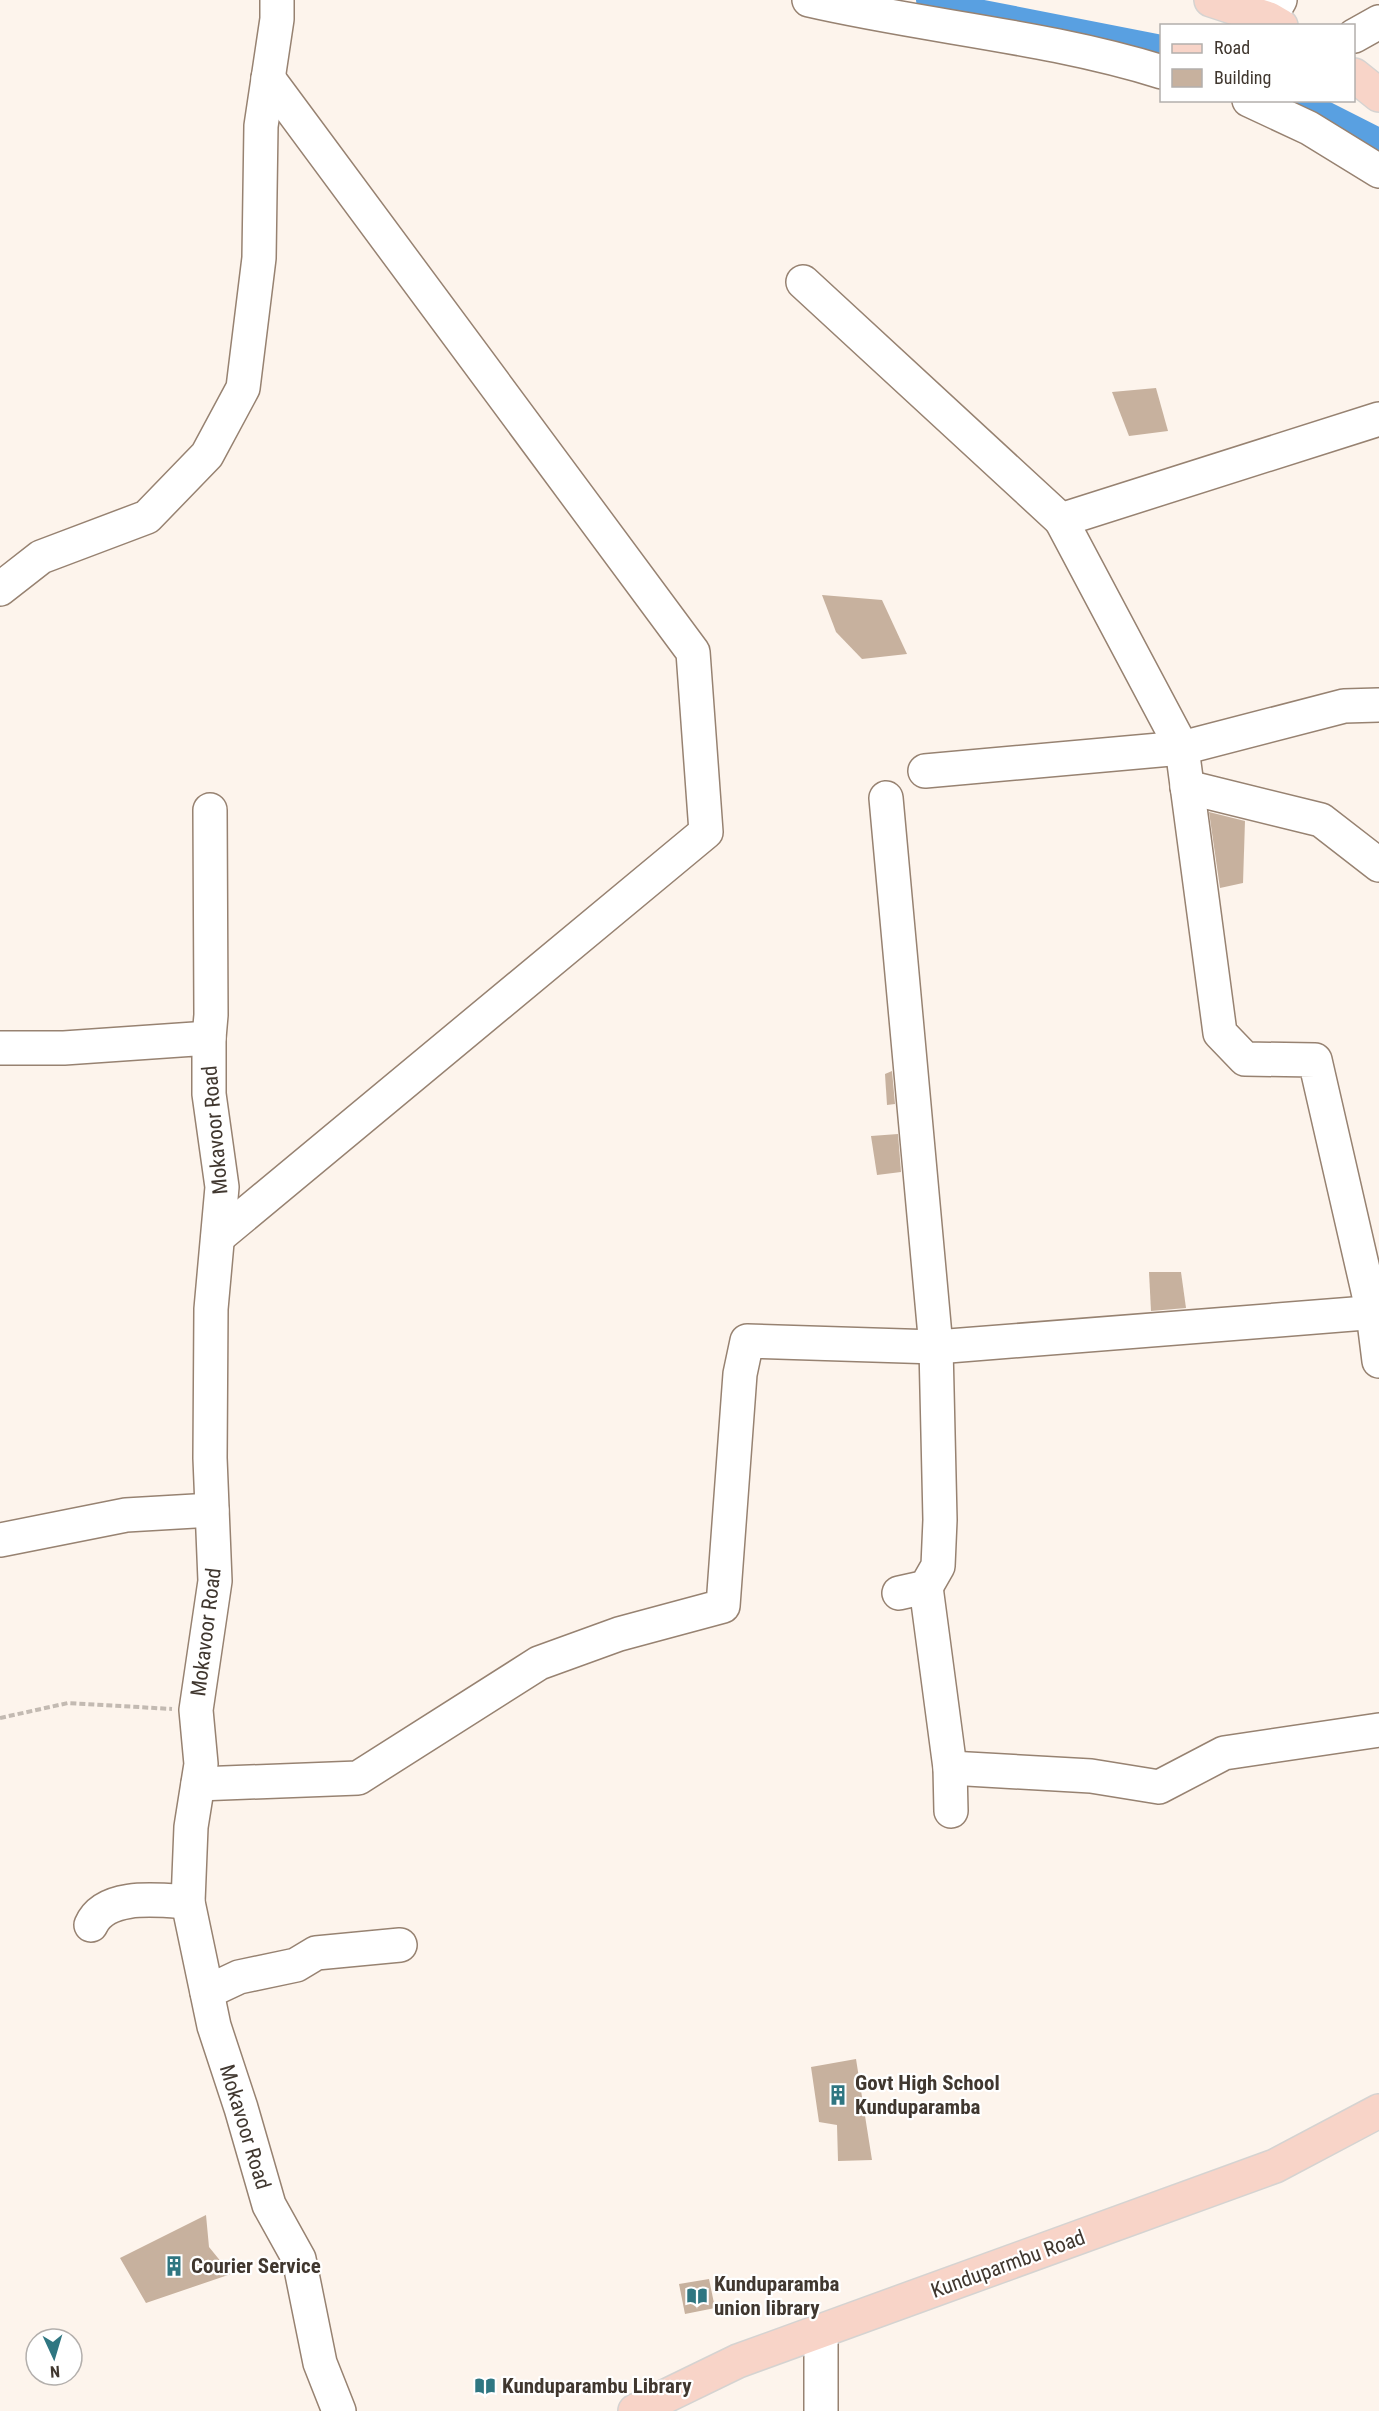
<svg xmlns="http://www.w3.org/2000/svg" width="1379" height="2411" font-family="'Roboto Condensed',sans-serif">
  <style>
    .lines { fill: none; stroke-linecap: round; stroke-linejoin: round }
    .canal { stroke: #59a0e1; stroke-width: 22 }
    .building { fill: #c7b19e }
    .minor-casing { stroke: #978271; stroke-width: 36 }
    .major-casing { stroke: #d5d3d1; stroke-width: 36 }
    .path { stroke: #c3bab2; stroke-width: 4; stroke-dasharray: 6 3; stroke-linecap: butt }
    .minor { stroke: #fff; stroke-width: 33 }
    .major { stroke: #f8d4c8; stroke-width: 33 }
    .labels { text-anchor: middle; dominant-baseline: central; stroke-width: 4.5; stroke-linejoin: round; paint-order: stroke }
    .street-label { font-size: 21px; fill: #40372f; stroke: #fff }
    .poi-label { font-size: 21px; font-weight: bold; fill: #40372f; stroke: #fff; text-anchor: start }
  </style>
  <rect width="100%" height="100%" fill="#fdf4ec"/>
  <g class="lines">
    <g class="canal">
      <path d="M927 0 1162 46"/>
      <path d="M1302 100 1379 139"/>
    </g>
  </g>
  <g class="building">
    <path d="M1156 388 1168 431 1129 436 1112 392Z"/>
    <path d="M822 595 882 600 907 654 862 659 836 632Z"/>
    <path d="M1209 812 1245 821 1243 883 1220 888Z"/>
    <path d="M892 1071 895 1104 887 1105 885 1074Z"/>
    <path d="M898 1134 901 1172 877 1175 871 1136Z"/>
    <path d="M1149 1272H1181L1186 1308 1151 1311Z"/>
    <path d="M856 2059 872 2160 838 2161 837 2125 819 2122 811 2067Z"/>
    <path d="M206 2215 209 2247 231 2274 146 2303 120 2258Z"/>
    <path d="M709 2279 715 2308 685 2314 679 2284Z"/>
  </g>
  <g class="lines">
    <g class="minor-casing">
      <g id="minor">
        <path d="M809 0C926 27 1046 36 1162 72"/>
        <path d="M1269 19 1280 0"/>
        <path d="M1354 36 1379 22"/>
        <path d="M1249 100 1309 128 1379 171"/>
        <path d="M803 282 1061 520 1379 419"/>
        <path d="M1061 520 1182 748 1220 1033 1245 1059 1315 1060 1373 1313 1379 1361"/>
        <path d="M0 589 41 557 147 517 207 455 243 388 259 258 261 126 277 19V0"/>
        <path d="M925 771 1182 748 1344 706 1379 705"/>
        <path d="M1187 787 1321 820 1379 865"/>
        <path d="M886 798 936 1347 940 1520 938 1566 926 1587 899 1593"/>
        <path d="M209 1038 211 1015 210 810"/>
        <path d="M0 1048H64L209 1038V1094L222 1187 211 1309 210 1458 215 1581 196 1710 201 1764 191 1827 188 1902 214 2026 241 2108 269 2205 299 2259 320 2363 339 2411"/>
        <path d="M218 1237 706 832 693 652 268 78"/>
        <path d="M0 1540 126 1515 212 1510"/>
        <path d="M926 1587 950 1768 951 1811"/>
        <path d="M950 1768 1091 1776 1159 1787 1224 1753 1379 1730"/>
        <path d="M198 1784 358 1778 539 1663 619 1634 723 1606 740 1374 747 1341 936 1347 1379 1312"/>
        <path d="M91 1925C105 1893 158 1900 188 1902"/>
        <path d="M207 1992 239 1977 296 1965 316 1953 400 1945"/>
        <path d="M821 2411V2333"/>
      </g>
    </g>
    <g class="major-casing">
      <g id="major">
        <path d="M1211 0 1269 19 1281 26"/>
        <path d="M1354 75 1379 95"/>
        <path d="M635 2411 738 2361 1275 2166 1379 2111"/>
      </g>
    </g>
    <path class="path" d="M0 1718 68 1703 172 1709"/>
    <use href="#minor" class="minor"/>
    <use href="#major" class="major"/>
  </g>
  <defs>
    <g id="building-bare" transform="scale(1.62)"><path d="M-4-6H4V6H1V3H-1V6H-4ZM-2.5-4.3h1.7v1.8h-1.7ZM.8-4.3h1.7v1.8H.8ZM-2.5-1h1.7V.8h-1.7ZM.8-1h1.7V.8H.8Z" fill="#2f7681" stroke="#fff" stroke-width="2.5" paint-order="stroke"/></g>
    <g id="library-bare" transform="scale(1.62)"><path d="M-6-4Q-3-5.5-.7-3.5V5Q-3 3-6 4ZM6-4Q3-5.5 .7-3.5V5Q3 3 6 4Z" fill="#2f7681" stroke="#fff" stroke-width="2.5" paint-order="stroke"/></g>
  </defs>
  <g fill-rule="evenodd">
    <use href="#building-bare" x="838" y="2095"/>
    <use href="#building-bare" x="174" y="2266"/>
    <use href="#library-bare" x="697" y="2296"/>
    <use href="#library-bare" x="485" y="2386"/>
  </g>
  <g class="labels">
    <g class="street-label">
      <text transform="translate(215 1130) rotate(-95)">Mokavoor Road</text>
      <text transform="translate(206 1632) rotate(-83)">Mokavoor Road</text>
      <text transform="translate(245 2127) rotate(73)">Mokavoor Road</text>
      <text transform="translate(1008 2264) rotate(-20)">Kunduparmbu Road</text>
    </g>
    <g class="poi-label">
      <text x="855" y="2083">Govt High School<tspan x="855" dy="24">Kunduparamba</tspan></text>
      <text x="191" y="2266">Courier Service</text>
      <text x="714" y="2284">Kunduparamba<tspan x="714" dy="24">union library</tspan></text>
      <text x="502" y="2386">Kunduparambu Library</text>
    </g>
  </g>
  <rect x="1160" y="24" width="195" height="78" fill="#ffffff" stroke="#b3afac" stroke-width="1.5"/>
  <rect x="1172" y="44" width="30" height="9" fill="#f8d4c8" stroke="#b3afac" stroke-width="1.5"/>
  <text x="1214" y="54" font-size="18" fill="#40372f">Road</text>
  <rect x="1172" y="69" width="30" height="18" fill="#c7b19e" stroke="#b3afac" stroke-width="1.5"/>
  <text x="1214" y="84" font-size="18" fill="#40372f">Building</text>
  <g transform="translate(54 2357) rotate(176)"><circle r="28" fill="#ffffff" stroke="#b3afac" stroke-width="1.5"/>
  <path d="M0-4.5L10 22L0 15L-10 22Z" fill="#2f7681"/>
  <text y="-9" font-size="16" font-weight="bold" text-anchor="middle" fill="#40372f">N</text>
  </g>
</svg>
